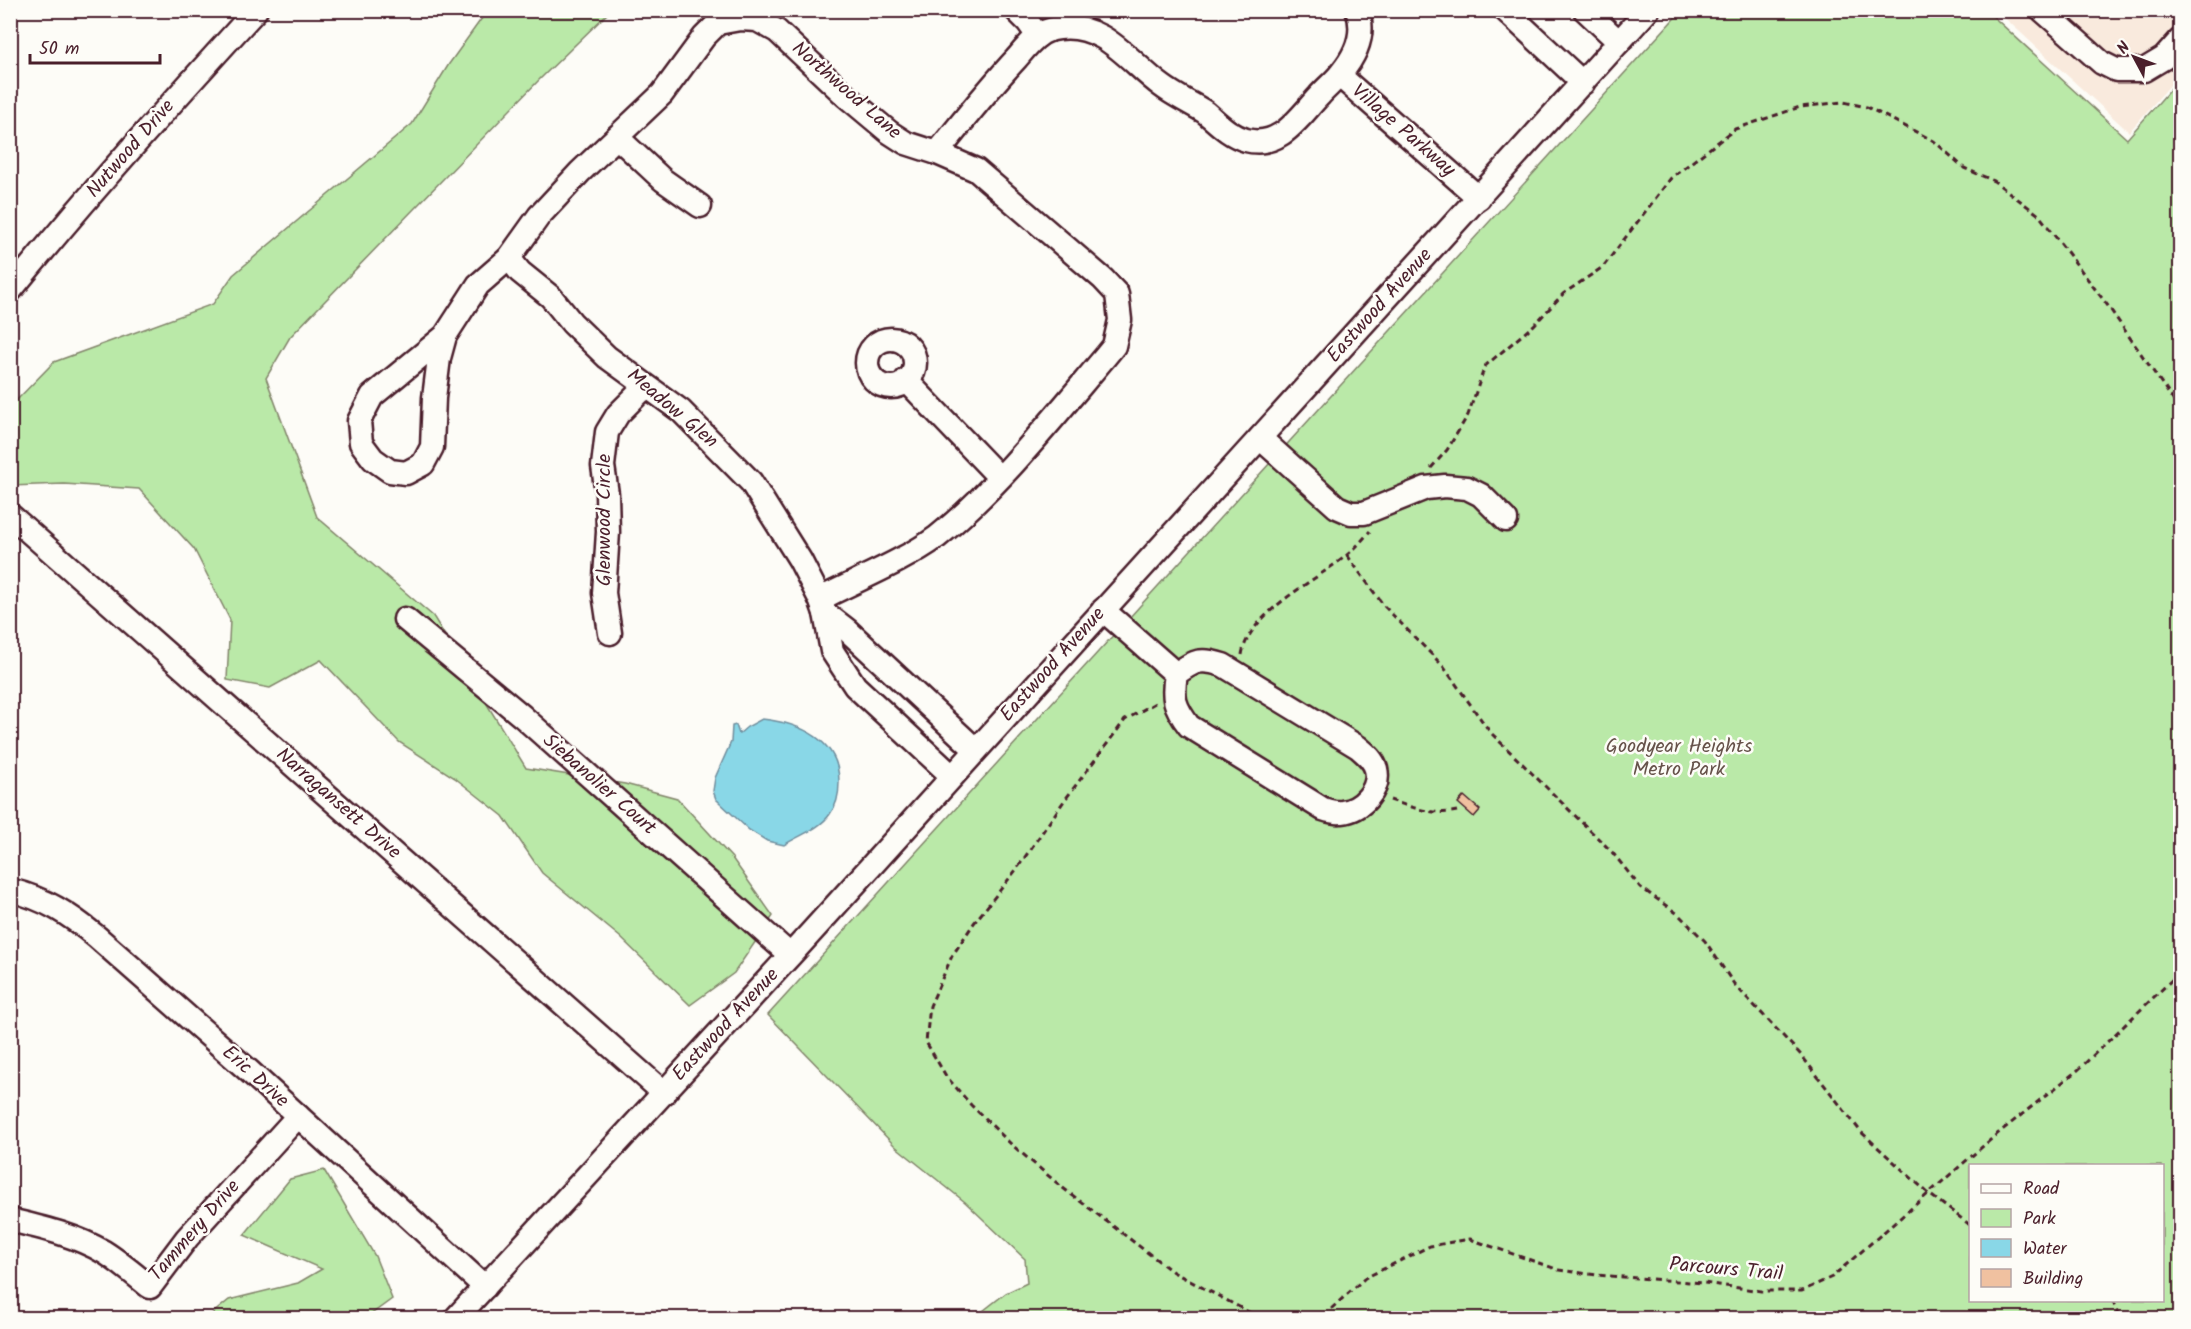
<svg xmlns="http://www.w3.org/2000/svg" width="2191" height="1329" font-family="Kalam,sans-serif">
  <style>
    .built { fill: #f9eadd }
    .green { fill: #bae9a8; stroke: #82846a; stroke-width: 1.5; fill-rule: evenodd }
    .water { fill: #89d7e7; stroke: #708d9c; stroke-width: 1.5 }
    .building { fill: #f0c1a0; stroke: #4a1f2b; stroke-width: 1.5 }
    .lines { fill: none; stroke-linecap: round; stroke-linejoin: round }
    .minor-casing { stroke: #4a1f2b; stroke-width: 27 }
    .path { stroke: #4a1f2b; stroke-width: 3; stroke-dasharray: 6 4.5; stroke-linecap: butt }
    .minor { stroke: #fdfcf7; stroke-width: 22 }
    .labels { text-anchor: middle; dominant-baseline: central; stroke-width: 5; stroke-linejoin: round; paint-order: stroke }
    .street-label { font-size: 20px; fill: #4a1f2b; stroke: #fdfcf7 }
    .park-label { font-size: 20px; fill: #66524a; stroke: #fdfcf7 }
  </style>
  <rect width="100%" height="100%" fill="#fdfcf7"/>
  <filter id="ink" filterUnits="userSpaceOnUse"><feTurbulence type="fractalNoise" baseFrequency=".0167" numOctaves="2"/><feDisplacementMap in="SourceGraphic" scale="12" xChannelSelector="R" yChannelSelector="G"/><feConvolveMatrix kernelMatrix="1 2 1 2 8 2 1 2 1" color-interpolation-filters="sRGB"/></filter>
  <g filter="url(#ink)">
    <path class="built" d="M1997 11H2180V74L2129 132Z"/>
    <g class="green">
      <path d="M487 11H610L540 79 290 337 266 378 317 517 433 616 526 768 625 784 677 798 732 858 773 916 734 973 690 1005 620 937 542 873 503 816 455 778 399 742 321 660 270 688 227 680 230 620 194 549 139 489 64 484 10 486V407L54 362 213 304 233 275 412 124 449 64Z"/>
      <path d="M1681 11H1987L2127 139 2180 78V1318H974L1006 1293 1027 1283 1025 1259 965 1202 895 1146 768 1015ZM1970 1166H2162V1300H1970Z"/>
      <path d="M324 1170 375 1256 392 1299 366 1318H207L229 1300 298 1283 322 1269 244 1235 290 1179Z"/>
    </g>
    <path class="water" d="M762 719C800 723 840 740 839 783 839 794 837 805 830 814 820 829 799 835 784 845L767 841 749 830 716 799 713 791 715 778 731 742 732 726 736 725 739 734 747 727Z"/>
    <path class="building" d="M1464 796 1480 810 1474 817 1458 803Z"/>
    <g class="lines">
      <g class="minor-casing">
        <g id="minor">
          <path d="M1016 10 1028 22 1038 36"/>
          <path d="M1505 10 1583 83"/>
          <path d="M1585 10 1619 42"/>
          <path d="M2042 10 2102 63 2116 70H2144L2164 58 2180 40"/>
          <path d="M1340 76 1479 198"/>
          <path d="M617 137 663 180 700 206"/>
          <path d="M937 153C963 121 988 89 1016 59 1023 51 1030 42 1038 36 1044 31 1051 29 1059 28 1104 22 1130 63 1162 86 1175 96 1191 103 1205 112 1218 123 1229 135 1246 140 1280 149 1299 117 1319 96 1326 88 1335 81 1341 73 1356 55 1366 33 1357 10"/>
          <path d="M509 258 520 272 551 297 572 323 607 357 681 411 751 482 800 560 820 599 825 613 832 651 855 686 952 776"/>
          <path d="M10 291C89 194 172 102 256 10"/>
          <path d="M445 336 439 358 434 398 432 447 423 464 406 473 390 471 373 459 361 443 359 421 372 396 445 336 478 285 509 258 539 216 580 172 662 94 704 37 718 23 740 19 757 20 777 31 846 96 889 132 906 143 937 153 976 170 1103 279 1117 294 1120 320 1114 346 1105 357C1055 416 997 489 937 537 906 560 855 581 820 599"/>
          <circle cx="891" cy="363" r="24"/>
          <path d="M906 380 999 477"/>
          <path d="M1260 438 1337 507 1351 513H1364L1426 488 1445 486 1467 488 1481 495 1506 520"/>
          <path d="M10 515 664 1093"/>
          <path d="M1103 610 1176 674C1172 698 1174 706 1189 726L1323 809C1329 811 1336 813 1342 812 1361 810 1381 790 1376 769 1373 759 1366 754 1358 747L1223 665C1201 658 1195 660 1176 674"/>
          <path d="M825 613 847 630 976 750"/>
          <path d="M405 619 522 716 790 955"/>
          <path d="M610 633 604 593 608 532 607 494 603 466 607 432 618 414 646 386"/>
          <path d="M10 890C46 899 69 914 97 937L249 1071 485 1287"/>
          <path d="M10 1220C43 1228 75 1235 104 1252 120 1262 135 1275 150 1287L187 1238 298 1116"/>
          <path d="M456 1318 797 948 1648 10"/>
        </g>
      </g>
      <g class="path">
        <path d="M1431 468 1447 450 1468 415 1485 366 1534 325 1563 294 1603 267 1671 178 1735 129 1800 107 1843 102 1867 107 1934 141 1964 168 1994 181 2039 215 2108 306 2180 410"/>
        <path d="M1347 555 1384 606 1443 666 1490 732 1612 852 1640 887 1678 914 1705 941 1734 984 1801 1055 1861 1132 1928 1193 1970 1225"/>
        <path d="M1242 655C1248 613 1317 580 1347 555 1356 548 1363 539 1370 531"/>
        <path d="M1155 703 1125 720 1064 801 1016 870 974 923 952 956 930 1006 926 1042 946 1076 971 1105 1012 1145 1063 1188 1173 1272 1260 1318"/>
        <path d="M1390 800C1410 807 1435 816 1457 811"/>
        <path d="M2113 1300 2121 1318"/>
        <path d="M1326 1318 1332 1308 1365 1278 1430 1246 1470 1239 1559 1270 1597 1275 1704 1283 1761 1291H1802L1832 1277 1996 1135 2078 1070 2180 972"/>
      </g>
      <use href="#minor" class="minor"/>
    </g>
  </g>
  <g class="labels">
    <g class="street-label">
      <text transform="translate(846 91) rotate(41)">Northwood Lane</text>
      <text transform="translate(1403 131) rotate(41)">Village Parkway</text>
      <text transform="translate(131 149) rotate(-49)">Nutwood Drive</text>
      <text transform="translate(1380 306) rotate(-48)">Eastwood Avenue</text>
      <text transform="translate(672 409) rotate(40)">Meadow Glen</text>
      <text transform="translate(605 520) rotate(-90)">Glenwood Circle</text>
      <text transform="translate(1053 665) rotate(-48)">Eastwood Avenue</text>
      <text transform="translate(599 785) rotate(41)">Siebanolier Court</text>
      <text transform="translate(338 804) rotate(41)">Narragansett Drive</text>
      <text transform="translate(726 1025) rotate(-47)">Eastwood Avenue</text>
      <text transform="translate(255 1077) rotate(42)">Eric Drive</text>
      <text transform="translate(195 1231) rotate(-49)">Tammery Drive</text>
      <text transform="translate(1726 1270) rotate(5)">Parcours Trail</text>
    </g>
    <g class="park-label">
      <text x="1679" y="747">Goodyear Heights<tspan x="1679" dy="23">Metro Park</tspan></text>
    </g>
  </g>
  <rect width="2191" height="1329" fill="none" stroke="#fdfcf7" stroke-width="36"/>
  <rect x="18" y="18" width="2155" height="1293" fill="none" stroke="#4a1f2b" stroke-width="2" filter="url(#ink)"/>
  <rect x="1969" y="1164" width="195" height="138" fill="#fdfcf7" stroke="#b5a4a5" stroke-width="1.5"/>
  <rect x="1981" y="1184" width="30" height="9" fill="#fdfcf7" stroke="#b5a4a5" stroke-width="1.5"/>
  <text x="2023" y="1194" font-size="18" fill="#4a1f2b">Road</text>
  <rect x="1981" y="1209" width="30" height="18" fill="#bae9a8" stroke="#b5a4a5" stroke-width="1.5"/>
  <text x="2023" y="1224" font-size="18" fill="#4a1f2b">Park</text>
  <rect x="1981" y="1239" width="30" height="18" fill="#89d7e7" stroke="#b5a4a5" stroke-width="1.5"/>
  <text x="2023" y="1254" font-size="18" fill="#4a1f2b">Water</text>
  <rect x="1981" y="1269" width="30" height="18" fill="#f0c1a0" stroke="#b5a4a5" stroke-width="1.5"/>
  <text x="2023" y="1284" font-size="18" fill="#4a1f2b">Building</text>
  <g transform="translate(2134 57) rotate(311)" stroke="#fdfcf7" stroke-width="4.5" paint-order="stroke">
  <path d="M0-4.5L10 22L0 15L-10 22Z" fill="#4a1f2b"/>
  <text y="-9" font-size="16" font-weight="bold" text-anchor="middle" fill="#4a1f2b">N</text>
  </g>
  <path d="M30 54v9h130v-9" fill="none" stroke="#4a1f2b" stroke-width="3"/>
  <text x="39" y="54" font-size="18" fill="#4a1f2b" stroke="#fdfcf7" stroke-width="4.5" paint-order="stroke">50 m</text>
</svg>
